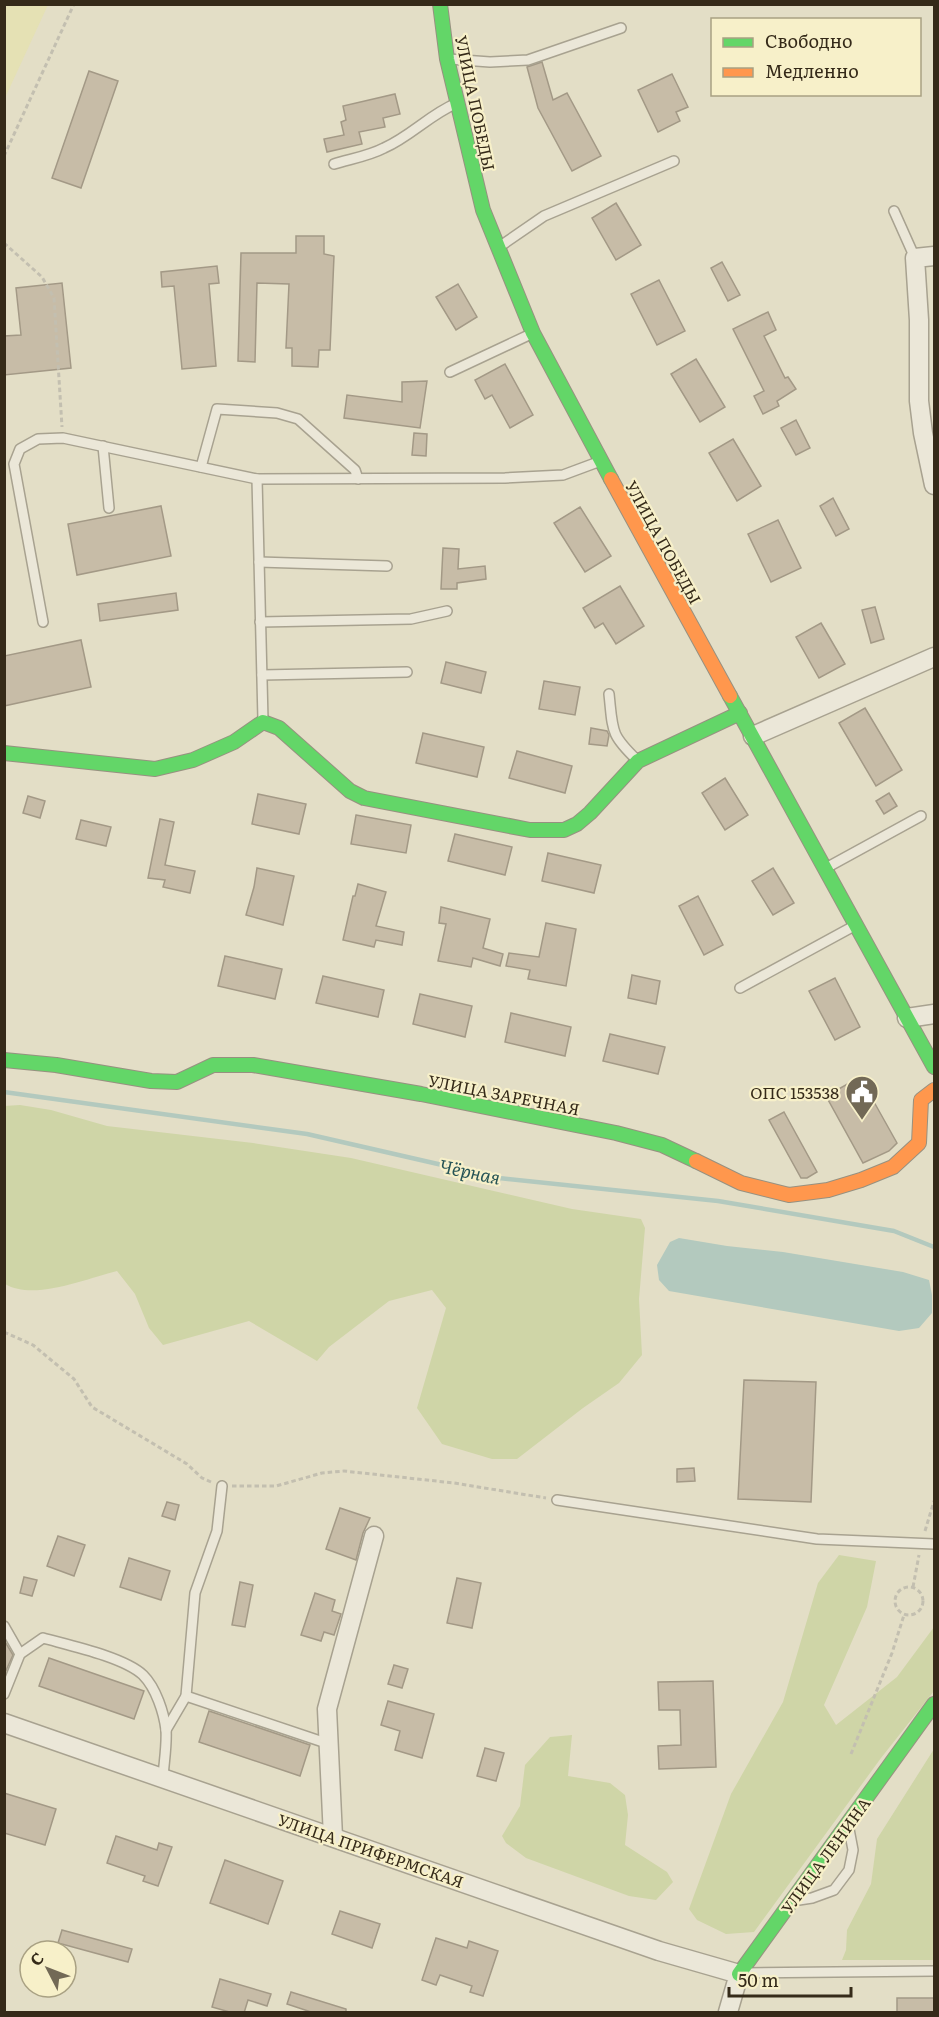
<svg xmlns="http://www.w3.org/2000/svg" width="939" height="2017" font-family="Literata,serif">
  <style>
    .farmland { fill: #e5e1b4 }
    .green { fill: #cfd5a7 }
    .water { fill: #b3c9be }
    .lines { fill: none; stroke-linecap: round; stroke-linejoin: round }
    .stream { stroke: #b3c9be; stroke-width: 4.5 }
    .building { fill: #c7bca7; stroke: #a39986; stroke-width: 1.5 }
    .lane-casing { stroke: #a8a290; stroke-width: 12 }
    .street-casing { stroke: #a8a290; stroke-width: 21 }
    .fast-casing { stroke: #979180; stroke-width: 16 }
    .slow-casing { stroke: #979180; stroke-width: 16 }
    .path { stroke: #c3bfb0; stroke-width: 3; stroke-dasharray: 4.5 3; stroke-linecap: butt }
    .lane { stroke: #ebe7d8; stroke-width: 9 }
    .street { stroke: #ebe7d8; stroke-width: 18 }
    .fast { stroke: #63d668; stroke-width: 14 }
    .slow { stroke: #ff974d; stroke-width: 14 }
    .labels { text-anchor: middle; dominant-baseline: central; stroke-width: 4.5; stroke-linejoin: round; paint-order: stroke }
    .street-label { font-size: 16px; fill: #352a19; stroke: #f7f0c9 }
    .poi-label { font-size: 16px; fill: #352a19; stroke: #f7f0c9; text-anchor: end }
    .water-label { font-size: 18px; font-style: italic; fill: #275456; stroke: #f7f0c9 }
  </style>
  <rect width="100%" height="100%" fill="#e3dec6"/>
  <path class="farmland" d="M5 4 48 5 5 98 4 5Z"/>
  <g class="green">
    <path d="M20 1105 51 1110 107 1126 253 1143 351 1158 572 1209 641 1219 645 1228 639 1299 642 1355 619 1383 583 1408 517 1459H492L442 1444 417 1408 446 1308 432 1290 389 1301 329 1347 317 1361 249 1321 163 1345 149 1328 135 1294 117 1271C85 1279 34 1301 5 1284L4 1106Z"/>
    <path d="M839 1555 876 1561 867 1607 824 1705 836 1725 897 1677 934 1627V1691L881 1758 754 1932 726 1934 697 1920 689 1909 731 1794 783 1702 818 1583Z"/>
    <path d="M572 1735 568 1776 610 1783 625 1795 628 1815 625 1845 667 1872 673 1882 656 1900 629 1896 526 1858 506 1843 502 1836 520 1806 525 1765 550 1737Z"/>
    <path d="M934 1749V1960H842L846 1950 847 1930 871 1884 877 1839Z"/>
  </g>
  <path class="water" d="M679 1238 727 1246 783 1252 903 1272 929 1280 932 1295V1313L919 1328 899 1331 669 1291 659 1280 657 1265 670 1242Z"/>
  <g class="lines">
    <path class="stream" d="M4 1092 307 1134 499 1178 718 1201 894 1231 934 1247"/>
  </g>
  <g class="building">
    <path d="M542 62 553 100 567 93 601 156 572 171 538 108 527 67Z"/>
    <path d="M89 71 118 81 81 188 52 178Z"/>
    <path d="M672 74 688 107 676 112 680 121 658 132 638 90Z"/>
    <path d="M395 94 400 114 383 118 385 127 359 132 362 144 327 152 324 139 344 135 341 122 346 120 343 106Z"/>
    <path d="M616 203 641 245 616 260 592 218Z"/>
    <path d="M296 236H324V254L334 256 330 350H319L318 367 292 366V348H286L289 284 257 283 255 362 238 361 241 253H296Z"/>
    <path d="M722 262 740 295 728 301 711 268Z"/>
    <path d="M217 266 219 283 209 284 216 366 182 369 174 286 162 287 161 272Z"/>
    <path d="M659 280 685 331 657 345 631 294Z"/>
    <path d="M62 283 71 368 4 375V336L21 335 16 288Z"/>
    <path d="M458 284 477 317 456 330 436 297Z"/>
    <path d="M768 312 776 330 764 336 785 378 788 377 796 389 777 401 779 406 763 414 754 396 764 391 733 329Z"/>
    <path d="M696 359 725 407 700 422 671 374Z"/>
    <path d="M505 364 533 415 510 428 492 395 485 399 475 380Z"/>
    <path d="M427 381 420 428 344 418 347 395 402 402V382Z"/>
    <path d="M796 420 810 448 796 455 781 428Z"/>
    <path d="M414 433 427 434 426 456 412 455Z"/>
    <path d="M733 439 761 486 737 501 709 453Z"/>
    <path d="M833 498 849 529 836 536 820 506Z"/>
    <path d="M161 506 171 556 77 575 68 524Z"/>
    <path d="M580 507 611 556 585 572 554 523Z"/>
    <path d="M778 520 801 568 771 582 748 534Z"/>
    <path d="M443 548 459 549 458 569 485 566 486 579 457 583V589H441Z"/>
    <path d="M620 586 644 626 616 644 603 623 595 628 583 608Z"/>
    <path d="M176 593 178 610 100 621 98 604Z"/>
    <path d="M875 607 884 639 871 643 862 610Z"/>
    <path d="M821 623 845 664 819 678 796 637Z"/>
    <path d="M81 640 91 687 4 706V656Z"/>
    <path d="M446 662 486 672 481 693 441 683Z"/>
    <path d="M544 681 580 687 575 715 539 709Z"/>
    <path d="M865 708 902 770 876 786 839 723Z"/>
    <path d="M591 728 607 731 609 735 607 746 589 744Z"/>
    <path d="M423 733 484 747 477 777 416 763Z"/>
    <path d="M517 751 572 766 565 793 509 778Z"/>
    <path d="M725 778 748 815 725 830 702 793Z"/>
    <path d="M889 793 897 806 884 814 876 801Z"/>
    <path d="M258 794 306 804 299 834 252 824Z"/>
    <path d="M28 796 45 801 40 818 23 813Z"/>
    <path d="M356 815 411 825 406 853 351 844Z"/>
    <path d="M160 819 174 822 165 865 195 871 190 893 163 887 165 880 148 878Z"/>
    <path d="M81 820 111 827 106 846 76 839Z"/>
    <path d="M455 834 512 847 505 875 448 861Z"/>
    <path d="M548 853 601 865 594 893 542 881Z"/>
    <path d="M257 868 294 876 283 925 246 915 254 887Z"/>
    <path d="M773 868 794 903 773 915 752 881Z"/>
    <path d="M358 884 386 892 376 926 404 932 402 945 376 940 374 947 343 940 353 896H355Z"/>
    <path d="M698 896 723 945 704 955 679 906Z"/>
    <path d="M441 907 490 919 483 948 503 954 500 966 473 958 471 967 438 961 446 924 439 923Z"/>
    <path d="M546 923 576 929 566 986 528 979 530 970 506 966 509 953 539 957Z"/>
    <path d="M225 956 282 969 275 999 218 986Z"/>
    <path d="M632 975 660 981 656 1004 628 998Z"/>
    <path d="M323 976 384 990 378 1017 316 1003Z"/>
    <path d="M835 978 860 1027 835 1040 809 991Z"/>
    <path d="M420 994 472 1006 465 1037 413 1024Z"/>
    <path d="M511 1013 571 1027 565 1056 505 1042Z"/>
    <path d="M610 1034 665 1047 658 1074 603 1061Z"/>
    <path d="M860 1077 897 1143 889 1151 863 1163 826 1096Z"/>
    <path d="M784 1112 817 1172 807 1178H801L769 1120Z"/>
    <path d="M744 1380 816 1382 811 1502 738 1499Z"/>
    <path d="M694 1468 695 1481 677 1482V1469Z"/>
    <path d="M167 1502 179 1505 175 1520 162 1516Z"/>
    <path d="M340 1508 370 1518 363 1533 356 1560 326 1549Z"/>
    <path d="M58 1536 85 1545 74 1576 47 1566Z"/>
    <path d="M129 1558 170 1571 161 1600 120 1587Z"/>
    <path d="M24 1577 37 1580 32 1596 20 1593Z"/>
    <path d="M457 1578 481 1583 472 1628 447 1623Z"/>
    <path d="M240 1582 253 1585 245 1627 232 1625Z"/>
    <path d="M315 1593 335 1600 332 1611 341 1614 334 1635 324 1632 321 1641 301 1635Z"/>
    <path d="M4 1640 13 1655 4 1675Z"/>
    <path d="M49 1658 144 1691 134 1719 39 1686Z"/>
    <path d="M394 1665 408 1669 402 1688 388 1684Z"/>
    <path d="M713 1681 716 1767 659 1769 658 1746 681 1745 680 1710H659L658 1682Z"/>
    <path d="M388 1701 434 1714 422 1758 395 1750 400 1731 381 1725Z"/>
    <path d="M209 1711 310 1745 300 1776 199 1742Z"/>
    <path d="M485 1748 504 1753 496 1781 477 1776Z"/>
    <path d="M4 1793 56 1809 45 1845 4 1833Z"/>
    <path d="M116 1836 157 1850 159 1843 172 1847 158 1886 143 1881 145 1876 107 1863Z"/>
    <path d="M225 1860 283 1881 268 1924 210 1903Z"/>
    <path d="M340 1911 380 1924 372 1948 332 1934Z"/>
    <path d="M62 1930 132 1949 128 1962 58 1943Z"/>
    <path d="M436 1938 467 1948 469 1941 498 1951 483 1996 470 1992 472 1986 440 1975 436 1985 422 1980Z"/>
    <path d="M220 1979 271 1994 267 2006 248 2000 244 2013H233L212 2007Z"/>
    <path d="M291 1992 346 2009V2013H314L287 2004Z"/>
    <rect x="897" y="1998" width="37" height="15"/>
  </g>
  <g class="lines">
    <g class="lane-casing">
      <g id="lane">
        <path d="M449 59 490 62 528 60 621 28"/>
        <path d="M334 164C350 159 369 156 384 148 411 136 429 115 457 103"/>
        <path d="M894 211 915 258"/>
        <path d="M499 247 544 216 674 161"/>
        <path d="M450 372 531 334"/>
        <path d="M103 446 109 508"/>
        <path d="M201 467 217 409 277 413 298 419 355 470 358 479"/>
        <path d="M257 479 263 720"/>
        <path d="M259 562 387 566"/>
        <path d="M43 622 14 464 20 449 38 439 63 438 257 479 505 478 563 475 598 462"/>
        <path d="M260 622 411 619 447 611"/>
        <path d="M262 675 407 672"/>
        <path d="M609 694C613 731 610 734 637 760"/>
        <path d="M826 868 921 816"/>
        <path d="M740 988 854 926"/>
        <path d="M557 1500 817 1539 934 1544"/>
        <path d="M4 1626 20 1654"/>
        <path d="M4 1694 20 1654 43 1638C68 1645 124 1657 143 1675 156 1688 164 1713 166 1730 167 1745 164 1762 163 1777"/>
        <path d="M186 1696 329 1744"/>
        <path d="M166 1730 186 1696 195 1593 217 1531 222 1486"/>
        <path d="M799 1900 812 1898 834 1890 849 1870 853 1850 849 1829"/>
        <path d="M745 1973 934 1971"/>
      </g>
    </g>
    <g class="street-casing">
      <g id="street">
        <path d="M934 256 915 258 919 320V401L923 433 934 485"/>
        <path d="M753 736 934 657"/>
        <path d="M907 1018 934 1014"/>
        <path d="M4 1723 659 1951 739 1974 728 2012"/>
        <path d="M333 1837 327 1709 374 1536"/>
      </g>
    </g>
    <g class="fast-casing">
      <g id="fast">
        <path d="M440 4 447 59 483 210 533 333 611 479"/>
        <path d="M730 696 934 1067"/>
        <path d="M4 753 155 769 193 760 234 742 263 722 279 728 350 791 364 798 530 830H564L577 824 590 813 638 761 740 713"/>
        <path d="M4 1060 56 1065 151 1081 177 1082 213 1065H253L421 1094 616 1133 662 1145 696 1161"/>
        <path d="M739 1974 934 1704"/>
      </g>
    </g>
    <g class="slow-casing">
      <g id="slow">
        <path d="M611 479 730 696"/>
        <path d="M696 1161 741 1183 789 1195 828 1190 861 1180 893 1167 919 1143 921 1100 934 1090"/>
      </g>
    </g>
    <g class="path">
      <path d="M4 156 74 4"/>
      <path d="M4 243 42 277 54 298 62 427"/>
      <path d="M4 1332 33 1345 74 1379 92 1407 187 1464 202 1478 211 1482"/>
      <path d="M232 1486H276L322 1473 344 1471 454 1483 546 1498"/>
      <path d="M925 1531 934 1501"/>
      <circle cx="909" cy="1601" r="14"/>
      <path d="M913 1587 919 1555"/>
      <path d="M851 1754 892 1653 904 1615"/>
    </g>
    <use href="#lane" class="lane"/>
    <use href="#street" class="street"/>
    <use href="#fast" class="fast"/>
    <use href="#slow" class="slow"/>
  </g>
  <defs>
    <g id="civic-pin" transform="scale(1.725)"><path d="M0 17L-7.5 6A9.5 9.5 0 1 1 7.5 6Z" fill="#726956" stroke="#f7f0c9"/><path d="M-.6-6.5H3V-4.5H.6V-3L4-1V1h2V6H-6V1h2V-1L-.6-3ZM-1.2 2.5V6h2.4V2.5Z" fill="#fff"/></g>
  </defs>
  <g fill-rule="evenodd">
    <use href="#civic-pin" x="862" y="1092"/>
  </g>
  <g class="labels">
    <g class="street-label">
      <text transform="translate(476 103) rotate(78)">УЛИЦА ПОБЕДЫ</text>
      <text transform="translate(664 542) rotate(61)">УЛИЦА ПОБЕДЫ</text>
      <text transform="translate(504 1094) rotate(11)">УЛИЦА ЗАРЕЧНАЯ</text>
      <text transform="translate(371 1850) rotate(19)">УЛИЦА ПРИФЕРМСКАЯ</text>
      <text transform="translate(825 1855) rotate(-54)">УЛИЦА ЛЕНИНА</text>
    </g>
    <g class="poi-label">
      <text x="839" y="1092">ОПС 153538</text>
    </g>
    <g class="water-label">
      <text transform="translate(470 1171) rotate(12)">Чёрная</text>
    </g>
  </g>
  <rect width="939" height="2017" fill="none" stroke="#352a19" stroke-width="12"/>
  <rect x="711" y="18" width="210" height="78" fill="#f7f0c9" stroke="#a9a183" stroke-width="1.5"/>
  <rect x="723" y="38" width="30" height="9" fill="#63d668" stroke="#a9a183" stroke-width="1.5"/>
  <text x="765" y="48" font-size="18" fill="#352a19">Свободно</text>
  <rect x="723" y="68" width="30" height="9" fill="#ff974d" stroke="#a9a183" stroke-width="1.5"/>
  <text x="765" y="78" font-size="18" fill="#352a19">Медленно</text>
  <g transform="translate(48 1969) rotate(312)"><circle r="28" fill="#f7f0c9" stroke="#a9a183" stroke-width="1.5"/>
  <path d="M0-4.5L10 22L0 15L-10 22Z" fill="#726956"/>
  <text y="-9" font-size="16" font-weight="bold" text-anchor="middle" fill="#352a19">С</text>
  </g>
  <path d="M729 1987v9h122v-9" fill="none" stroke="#352a19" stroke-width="3"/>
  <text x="738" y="1987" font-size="18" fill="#352a19" stroke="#f7f0c9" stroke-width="4.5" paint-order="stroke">50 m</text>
</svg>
